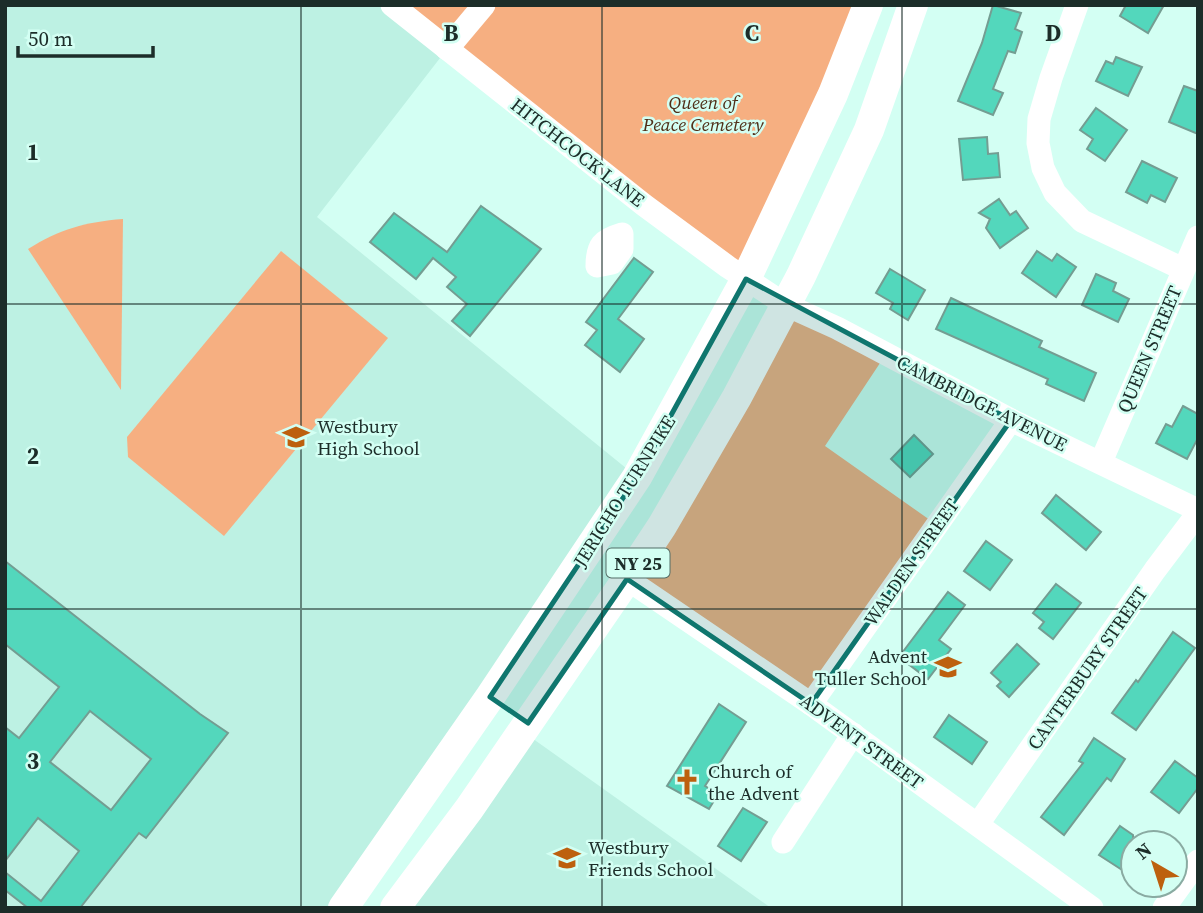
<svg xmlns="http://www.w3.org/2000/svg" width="1203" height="913" font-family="'Source Serif 4',serif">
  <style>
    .built { fill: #bdf1e3 }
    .green { fill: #f6af81 }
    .building { fill: #53d7bc; stroke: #749d92; stroke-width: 2; fill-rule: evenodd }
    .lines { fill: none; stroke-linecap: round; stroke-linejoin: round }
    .minor { stroke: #fff; stroke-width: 23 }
    .major { stroke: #fff; stroke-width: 30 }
    .marked { fill: #0f766e; fill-opacity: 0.2; stroke: #0f766e; stroke-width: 5; stroke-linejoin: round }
    .grid { fill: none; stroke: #1c2d29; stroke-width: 2; stroke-opacity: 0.55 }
    .labels { text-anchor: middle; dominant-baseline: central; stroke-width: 5; stroke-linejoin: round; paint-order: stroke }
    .shield { fill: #d3fff3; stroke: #536c66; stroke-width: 2 }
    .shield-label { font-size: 18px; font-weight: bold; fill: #1c2d29 }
    .park-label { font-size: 19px; font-style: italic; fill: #502f18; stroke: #d3fff3 }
    .street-label { font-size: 19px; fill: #1c2d29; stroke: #d3fff3 }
    .poi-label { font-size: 19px; fill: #1c2d29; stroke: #d3fff3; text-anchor: start }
    .grid-label { font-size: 23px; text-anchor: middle; font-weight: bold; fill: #1c2d29; stroke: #d3fff3; stroke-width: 5; stroke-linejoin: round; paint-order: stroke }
  </style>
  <rect width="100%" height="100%" fill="#d3fff3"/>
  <g class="built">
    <path d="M5 5H392L447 49 317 217 637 477 343 908H5Z"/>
    <path d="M522 731 771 908H395Z"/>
  </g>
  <g class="green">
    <path d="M392 5H868L746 279Z"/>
    <path d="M123 219 121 390 28 249C60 229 85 222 123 219Z"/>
    <path d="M281 251 388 338 224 536 128 457 127 437Z"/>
    <path d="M786 305 886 354 825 446 937 525 811 704 627 579Z"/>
  </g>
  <g class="building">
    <path d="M993 5 1021 13 1015 29 1022 32 1015 53 1008 51 993 89 1003 93 993 115 958 101 982 43Z"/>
    <path d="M1126 5H1164L1148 33 1120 16Z"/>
    <path d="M1116 57 1142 67 1128 96 1096 81 1106 61 1113 64Z"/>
    <path d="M1184 86 1198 91V134L1169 122Z"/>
    <path d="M1096 108 1127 130 1105 161 1087 149 1093 139 1080 130Z"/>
    <path d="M987 137 988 154 998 153 1000 177 963 180 959 139Z"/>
    <path d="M1142 161 1177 178 1165 202 1151 195 1147 203 1126 192Z"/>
    <path d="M999 199 1010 215 1016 211 1028 228 1000 248 986 228 990 219 979 213Z"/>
    <path d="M481 206 541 249 470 336 452 321 467 304 447 287 456 277 433 258 416 279 370 242 394 213 447 252Z"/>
    <path d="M1037 251 1052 261 1057 254 1076 267 1056 297 1022 273Z"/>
    <path d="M634 258 653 272 618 319 644 339 620 372 585 345 597 330 586 322Z"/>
    <path d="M890 269 925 290 908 320 890 309 893 303 876 293Z"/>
    <path d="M1096 274 1116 283 1113 291 1129 299 1118 322 1082 305Z"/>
    <path d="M951 298 1042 341 1039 347 1096 373 1084 401 1046 384 1048 379 936 329Z"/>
    <path d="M1183 406 1198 414V438L1187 459 1156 443 1166 424 1172 427Z"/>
    <path d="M914 435 933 454 910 477 891 459Z"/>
    <path d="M1056 495 1101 532 1086 550 1042 513Z"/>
    <path d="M986 541 1012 560 990 590 964 571Z"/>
    <path d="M5 561 200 714 228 733 146 838 139 833 80 908H28L5 890V872L41 901 79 851 38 818 5 861V727L19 738 59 687 5 644ZM90 711 151 759 111 810 50 762Z"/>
    <path d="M1056 584 1081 603 1053 639 1039 628 1044 622 1033 613Z"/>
    <path d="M948 592 965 605 939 640 951 649 928 679 899 657Z"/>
    <path d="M1173 632 1195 648 1136 730 1112 713 1136 680 1138 682Z"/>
    <path d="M1017 644 1039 664 1009 697 997 686 1001 682 991 673Z"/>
    <path d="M719 704 746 722 705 786 718 794 709 809 667 786Z"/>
    <path d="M949 715 987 742 972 764 934 737Z"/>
    <path d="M1094 738 1125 759 1111 781 1107 778 1064 835 1041 817 1083 763 1079 761Z"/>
    <path d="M1175 761 1198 778V788L1179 813 1151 792Z"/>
    <path d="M743 808 767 822 741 861 718 846Z"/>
    <path d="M1120 826 1133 835V877L1099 855Z"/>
  </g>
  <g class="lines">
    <g class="minor">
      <path d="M392 5 644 205 728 267 786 305 837 328 1011 420 1198 510"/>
      <path d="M1077 5 1051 78 1039 119 1038 143 1043 168 1055 193 1082 221 1183 269"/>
      <path d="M447 49 484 5"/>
      <path d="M622 234V249L612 263 597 266C597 245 602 240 622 234Z"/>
      <path d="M1101 462 1198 237"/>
      <path d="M627 579 811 704 1092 908"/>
      <path d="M811 704 1011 420"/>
      <path d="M978 824 1155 570 1198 513"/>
      <path d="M783 842 853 734"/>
      <path d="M1164 908 1198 861"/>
    </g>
    <g class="major">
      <path d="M343 908 490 697 637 477 746 279 833 94 868 5"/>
      <path d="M395 908 469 809 627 579 662 526 737 397 801 276 869 130 913 5"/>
    </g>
  </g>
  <path class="marked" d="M746 279 1011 420 811 704 627 579 528 723 490 697 637 477Z"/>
  <path class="grid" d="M301 5V908M602 5V908M902 5V908M5 304H1198M5 609H1198"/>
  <defs>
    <g id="school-bare" transform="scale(2.1)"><path d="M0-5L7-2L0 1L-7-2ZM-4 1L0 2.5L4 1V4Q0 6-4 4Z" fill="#bd600e" stroke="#d3fff3" stroke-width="2.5" paint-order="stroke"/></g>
    <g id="church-bare" transform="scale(2.1)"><path d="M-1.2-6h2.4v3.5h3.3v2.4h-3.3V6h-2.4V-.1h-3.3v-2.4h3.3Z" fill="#bd600e" stroke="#d3fff3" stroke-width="2.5" paint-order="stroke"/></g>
  </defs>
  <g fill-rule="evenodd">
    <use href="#school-bare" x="296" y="437"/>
    <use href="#school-bare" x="948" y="667"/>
    <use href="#church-bare" x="687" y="782"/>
    <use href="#school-bare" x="567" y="858"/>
  </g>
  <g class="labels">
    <rect class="shield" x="606.5" y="548.5" width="63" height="29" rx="5"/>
    <g class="shield-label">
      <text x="638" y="563">NY 25</text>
    </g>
    <g class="park-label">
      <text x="703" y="102">Queen of<tspan x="703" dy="22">Peace Cemetery</tspan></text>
    </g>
    <g class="street-label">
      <text transform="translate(578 152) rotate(38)">HITCHCOCK LANE</text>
      <text transform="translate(1149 349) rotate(-67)">QUEEN STREET</text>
      <text transform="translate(982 403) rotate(27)">CAMBRIDGE AVENUE</text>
      <text transform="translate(624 491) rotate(-58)">JERICHO TURNPIKE</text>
      <text transform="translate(911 562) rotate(-55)">WALDEN STREET</text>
      <text transform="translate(1087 668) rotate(-55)">CANTERBURY STREET</text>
      <text transform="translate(862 741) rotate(36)">ADVENT STREET</text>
    </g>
    <g class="poi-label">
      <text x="317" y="426">Westbury<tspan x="317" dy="22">High School</tspan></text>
      <text x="927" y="656" text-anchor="end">Advent<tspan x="927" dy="22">Tuller School</tspan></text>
      <text x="708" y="771">Church of<tspan x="708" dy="22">the Advent</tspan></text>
      <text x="588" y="847">Westbury<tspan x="588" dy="22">Friends School</tspan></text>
    </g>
  </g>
  <g class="grid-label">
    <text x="451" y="41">B</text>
    <text x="752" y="41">C</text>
    <text x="1053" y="41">D</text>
    <text x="33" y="160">1</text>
    <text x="33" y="464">2</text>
    <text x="33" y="769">3</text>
  </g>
  <rect width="1203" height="913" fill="none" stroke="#1c2d29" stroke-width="14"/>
  <g transform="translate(1154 864) rotate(321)"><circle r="33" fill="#d3fff3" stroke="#8aaba2" stroke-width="2"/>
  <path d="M0-5L12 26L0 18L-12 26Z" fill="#bd600e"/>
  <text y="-10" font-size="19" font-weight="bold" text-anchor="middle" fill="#1c2d29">N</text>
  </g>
  <path d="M18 46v10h135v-10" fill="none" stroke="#1c2d29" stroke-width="3.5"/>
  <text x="28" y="46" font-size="21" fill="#1c2d29" stroke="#d3fff3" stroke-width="5" paint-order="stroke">50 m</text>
</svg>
